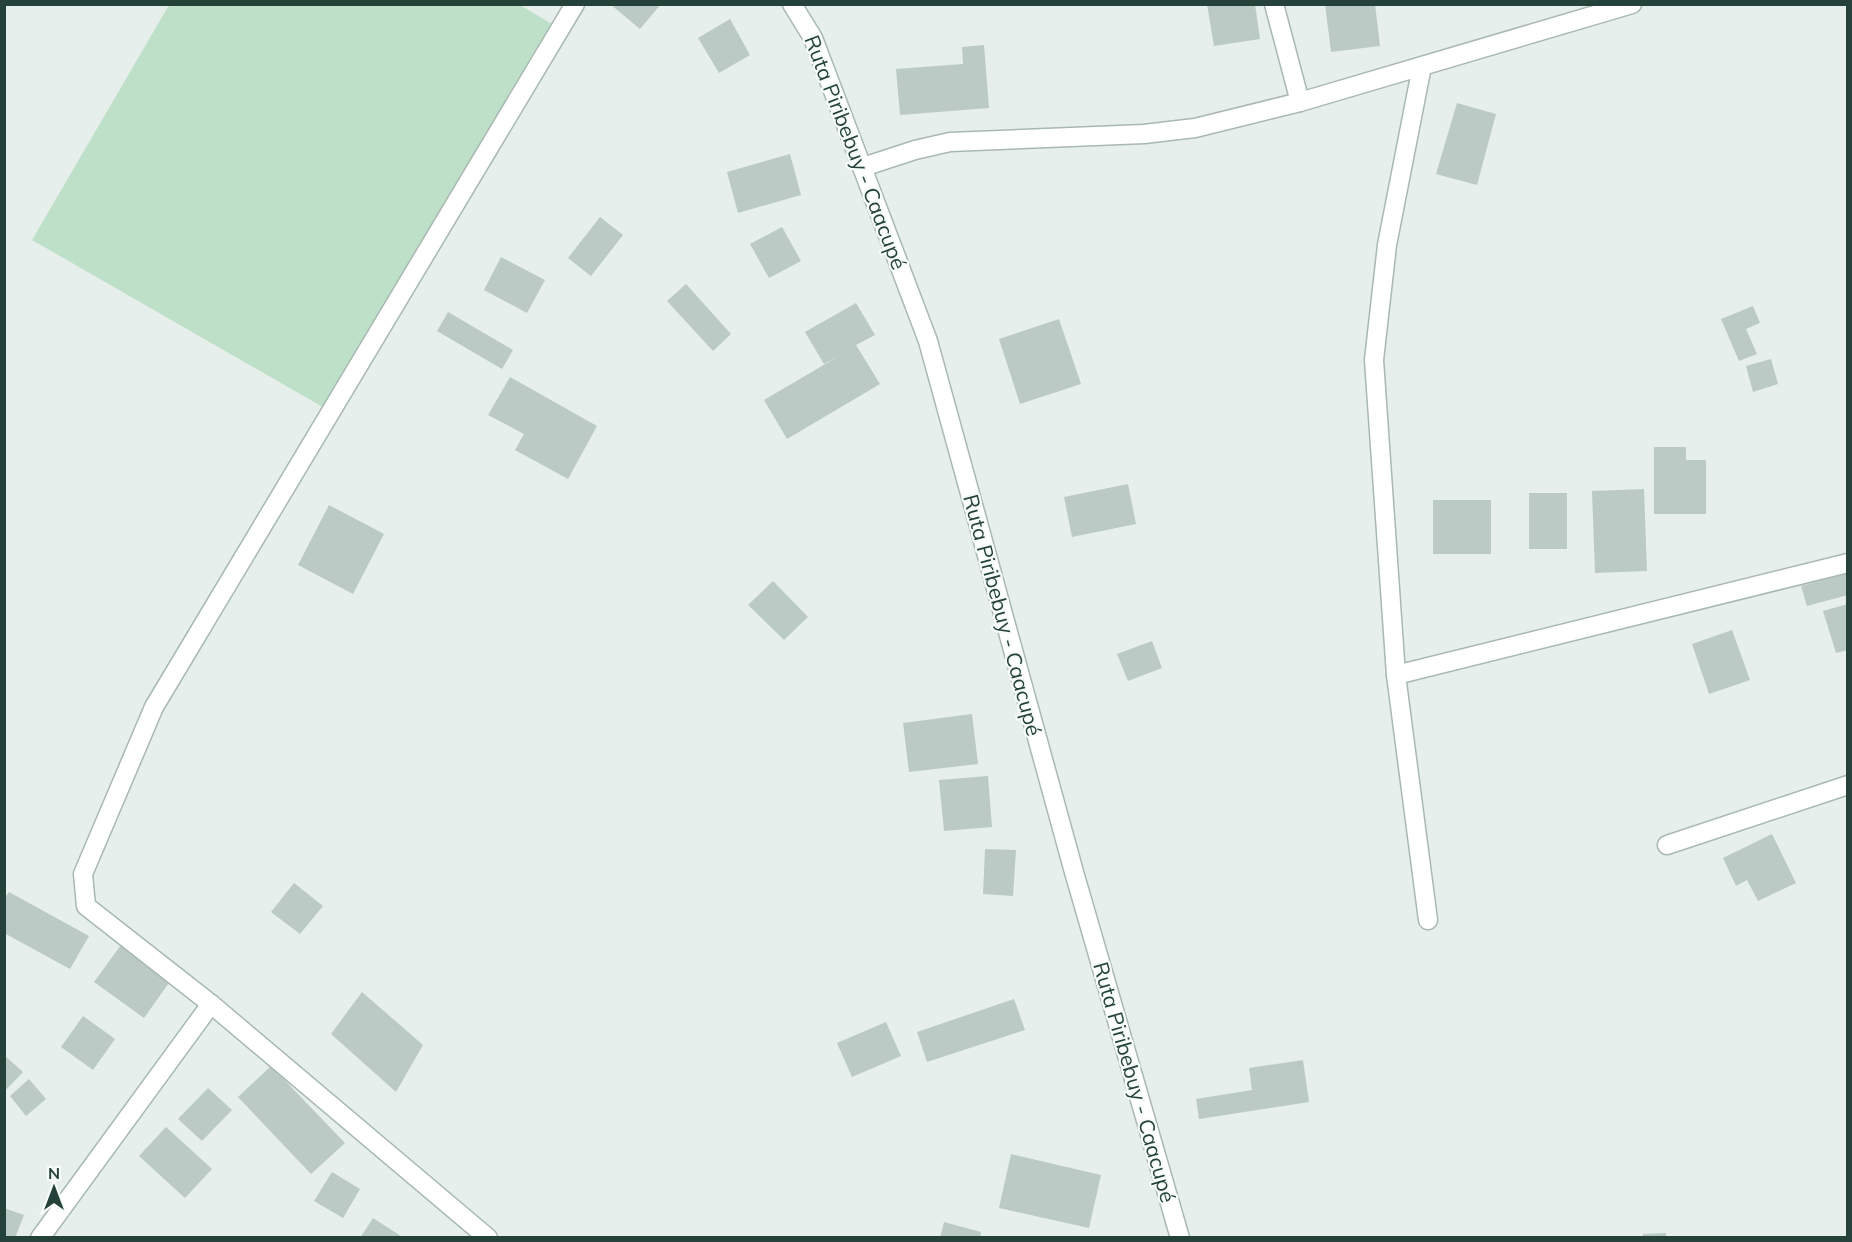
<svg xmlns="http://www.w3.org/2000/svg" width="1852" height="1242" font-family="Mulish,sans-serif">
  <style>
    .green { fill: #bfe0c8 }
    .building { fill: #bbcac4 }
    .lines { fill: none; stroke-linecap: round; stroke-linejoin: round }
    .minor-casing { stroke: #a8b8b2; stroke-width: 21 }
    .minor { stroke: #fff; stroke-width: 18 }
    .labels { text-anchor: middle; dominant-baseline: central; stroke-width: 4.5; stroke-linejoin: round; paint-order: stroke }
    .street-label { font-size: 21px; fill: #24423a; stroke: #f7fbf9 }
  </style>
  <rect width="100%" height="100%" fill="#e6efeb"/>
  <path class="green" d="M518 4 552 24 328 410 32 240 169 5Z"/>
  <g class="building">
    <path d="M610 4H661L640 29Z"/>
    <path d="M1207 4H1255L1260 39 1214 46Z"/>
    <path d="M1325 4H1375L1380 46 1331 52Z"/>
    <path d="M730 19 750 55 719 73 698 38Z"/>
    <path d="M984 45 989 108 900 115 896 69 963 64 962 47Z"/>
    <path d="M1457 103 1496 114 1477 185 1436 174Z"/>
    <path d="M790 154 801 195 738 213 727 172Z"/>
    <path d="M600 217 623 235 591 276 568 258Z"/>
    <path d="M782 227 801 261 769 278 750 244Z"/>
    <path d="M501 257 545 280 527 313 484 290Z"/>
    <path d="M686 284 731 334 713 351 667 301Z"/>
    <path d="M856 303 875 335 856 345 880 384 787 439 764 400 839 356 824 364 805 332Z"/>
    <path d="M1753 306 1760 323 1746 329 1757 354 1739 361 1721 319Z"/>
    <path d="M448 312 513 350 502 369 437 331Z"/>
    <path d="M1059 319 1081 384 1020 404 999 339Z"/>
    <path d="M1771 359 1778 384 1753 392 1746 366Z"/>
    <path d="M510 377 597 426 568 479 515 450 524 434 488 415Z"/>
    <path d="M1654 447H1686V460H1706V514H1654Z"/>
    <path d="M1128 484 1136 524 1072 537 1064 497Z"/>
    <path d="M1644 489 1647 571 1595 573 1592 491Z"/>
    <rect x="1529" y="493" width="38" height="56"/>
    <rect x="1433" y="500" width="58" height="54"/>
    <path d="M329 505 384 534 353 594 298 565Z"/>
    <path d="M1848 573V595L1807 606 1801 586Z"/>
    <path d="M773 581 808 617 784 640 748 605Z"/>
    <path d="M1848 604V650L1836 653 1823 611Z"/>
    <path d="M1732 630 1750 680 1709 694 1692 644Z"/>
    <path d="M1152 641 1162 668 1128 681 1117 654Z"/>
    <path d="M972 714 978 764 909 772 903 723Z"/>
    <path d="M988 776 992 827 944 831 939 780Z"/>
    <path d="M1772 834 1796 883 1758 901 1747 880 1736 886 1723 858Z"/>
    <path d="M985 849 1016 850 1013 896 983 894Z"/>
    <path d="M294 883 323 906 300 934 271 912Z"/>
    <path d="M9 892 89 936 70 969 4 933V899Z"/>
    <path d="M121 945 171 980 144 1018 94 982Z"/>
    <path d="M362 992 423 1045 396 1092 331 1034Z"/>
    <path d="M1014 999 1025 1030 927 1062 917 1032Z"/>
    <path d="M83 1016 115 1039 93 1070 61 1047Z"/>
    <path d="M886 1022 901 1056 852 1077 837 1043Z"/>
    <path d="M4 1055 23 1072 4 1092Z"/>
    <path d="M1303 1060 1309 1102 1199 1119 1196 1099 1252 1090 1249 1068Z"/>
    <path d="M271 1066 345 1143 311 1174 238 1097Z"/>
    <path d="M29 1079 46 1099 26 1116 10 1096Z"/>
    <path d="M208 1088 232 1110 202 1141 178 1119Z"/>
    <path d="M166 1127 212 1169 185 1198 139 1156Z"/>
    <path d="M1011 1154 1101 1175 1089 1228 999 1208Z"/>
    <path d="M332 1172 360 1189 343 1218 314 1201Z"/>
    <path d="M4 1208 24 1215 15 1238H4Z"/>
    <path d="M373 1218 404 1238H360Z"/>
    <path d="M944 1222 981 1232 980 1238H940Z"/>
    <path d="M1666 1233V1238H1643V1234Z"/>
  </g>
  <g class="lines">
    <g class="minor-casing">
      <g id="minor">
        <path d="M792 4 813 38 928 341 1074 872 1180 1238"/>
        <path d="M1274 4 1300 102"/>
        <path d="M1422 66 1387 245 1374 360 1396 675 1428 920"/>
        <path d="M863 167 915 150 950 142 1144 134 1195 128 1300 102 1632 4"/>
        <path d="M1396 675 1848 563"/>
        <path d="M1667 845 1848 785"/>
        <path d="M211 1004 86 906 83 874 154 707 575 4"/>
        <path d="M40 1238 211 1004 488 1238"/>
      </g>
    </g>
    <use href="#minor" class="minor"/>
  </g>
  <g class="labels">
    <g class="street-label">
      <text transform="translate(856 152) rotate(69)">Ruta Piribebuy - Caacupé</text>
      <text transform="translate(1003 615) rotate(75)">Ruta Piribebuy - Caacupé</text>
      <text transform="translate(1135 1082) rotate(74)">Ruta Piribebuy - Caacupé</text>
    </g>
  </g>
  <rect width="1852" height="1242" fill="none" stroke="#24423a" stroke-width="12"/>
  <g transform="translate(54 1188)" stroke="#f7fbf9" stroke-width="4.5" paint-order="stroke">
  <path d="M0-4.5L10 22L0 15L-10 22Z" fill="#24423a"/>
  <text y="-9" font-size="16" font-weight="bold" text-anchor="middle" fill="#24423a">N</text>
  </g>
</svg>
